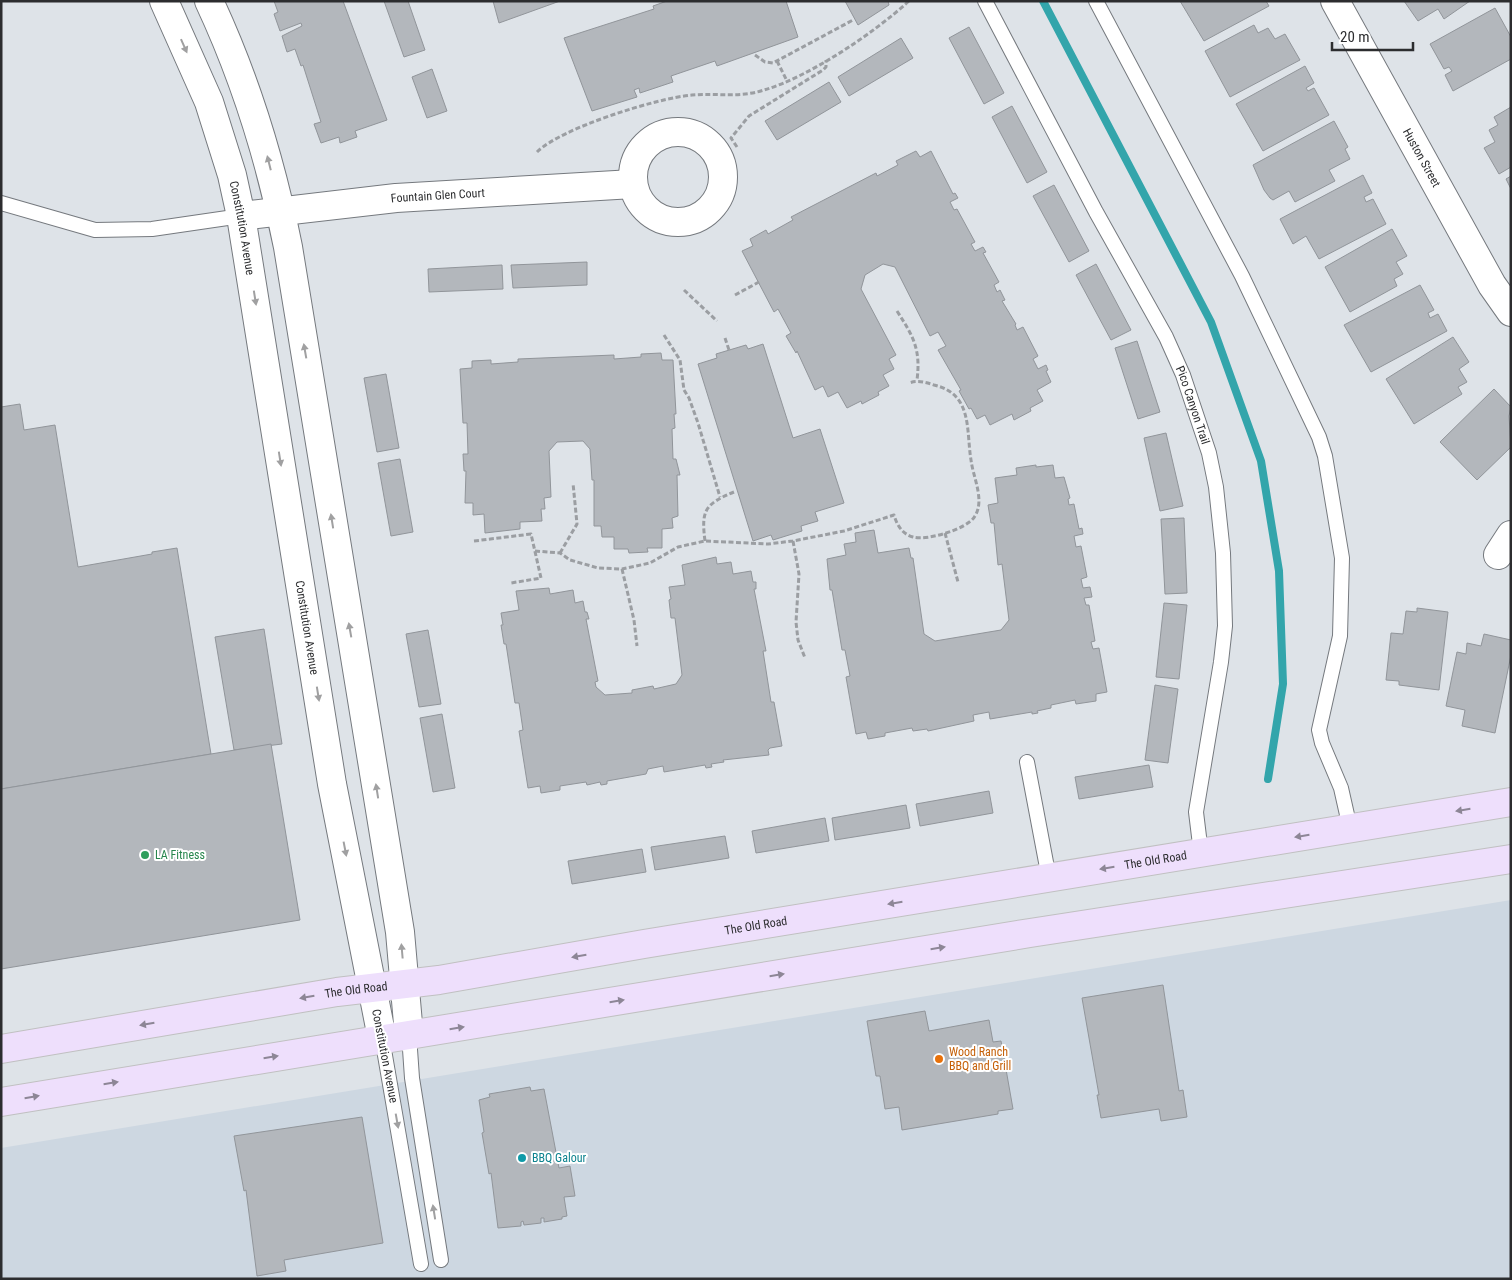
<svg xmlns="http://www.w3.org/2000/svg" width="1512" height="1280" font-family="'Roboto Condensed',sans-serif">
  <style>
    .built { fill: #cdd7e1 }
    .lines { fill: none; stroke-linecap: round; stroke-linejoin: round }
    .stream { stroke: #33a5ab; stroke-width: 8 }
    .building { fill: #b3b7bc; stroke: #91959a }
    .lane-casing { stroke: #75797e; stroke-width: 16 }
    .street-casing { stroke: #75797e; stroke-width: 30 }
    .secondary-casing { stroke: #75797e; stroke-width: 30 }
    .primary-casing { stroke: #c0c0c1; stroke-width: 30 }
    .path { stroke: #9b9ea2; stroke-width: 3; stroke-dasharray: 5 2.5; stroke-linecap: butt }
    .lane { stroke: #fff; stroke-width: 14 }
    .street { stroke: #fff; stroke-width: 28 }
    .secondary { stroke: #fff; stroke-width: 28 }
    .primary { stroke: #eedffc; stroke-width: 28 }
    .oneway { fill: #a0a0a1 }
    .oneway2 { fill: #8d8696 }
    .leisure-dot { fill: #2e9e5b; stroke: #fff; stroke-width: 2 }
    .food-dot { fill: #e8710a; stroke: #fff; stroke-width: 2 }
    .culture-dot { fill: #0f9aa8; stroke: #fff; stroke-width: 2 }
    .labels { text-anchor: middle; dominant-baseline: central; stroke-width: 4; stroke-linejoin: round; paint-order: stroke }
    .street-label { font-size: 12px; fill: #2c2d2f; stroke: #fff }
    .leisure-label { font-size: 12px; fill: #27864d; stroke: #fff; text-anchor: start }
    .food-label { font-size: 12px; fill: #c56008; stroke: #fff; text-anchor: start }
    .culture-label { font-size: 12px; fill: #0d838f; stroke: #fff; text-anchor: start }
  </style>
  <rect width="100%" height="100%" fill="#dee3e8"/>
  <path class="built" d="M1511 900V1279H1V1148Z"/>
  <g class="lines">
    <path class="stream" d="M1043 1 1211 322 1261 461 1279 571 1283 684 1268 779"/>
  </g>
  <g class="building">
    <path d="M274 1H343L387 120 355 131 357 137 340 143 339 137 321 143 314 124 321 122 303 65 301 66 295 49 287 52 282 36 302 26 301 23 280 31 274 14 278 12Z"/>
    <path d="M384 1H408L425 50 404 57Z"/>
    <path d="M493 1H560L499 23Z"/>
    <path d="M667 1H786L798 37 717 66 715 61 671 76 673 82 640 93 639 88 634 90 637 97 592 111 564 38 654 9 653 6Z"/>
    <path d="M845 1H888L889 5 858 25Z"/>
    <path d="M1180 1H1266L1269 6 1204 41Z"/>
    <path d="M1404 1H1470L1444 19 1438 9 1418 21Z"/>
    <path d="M1495 8 1511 37V59L1453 91 1445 75 1452 71 1449 67 1444 69 1430 44Z"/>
    <path d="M1254 25 1258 33 1268 28 1275 39 1285 34 1300 60 1230 97 1205 51Z"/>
    <path d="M969 27 1004 93 984 104 949 38Z"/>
    <path d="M901 38 913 58 849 96 838 77Z"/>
    <path d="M1305 66 1314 83 1306 88 1308 91 1314 88 1329 115 1263 151 1236 104Z"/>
    <path d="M432 69 447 111 427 118 412 77Z"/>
    <path d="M829 82 841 102 777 140 765 121Z"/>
    <path d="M1012 106 1047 172 1027 183 992 117Z"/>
    <path d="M1511 107V167L1499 174 1484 148 1495 142 1489 130 1498 125 1494 117Z"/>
    <path d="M1334 121 1348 147 1345 149 1350 159 1329 170 1335 181 1295 202 1289 191 1273 200 1270 198 1264 190 1253 165Z"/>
    <path d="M916 151 920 157 931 151 953 194 955 193 958 198 950 202 954 210 957 209 975 242 971 244 975 251 983 247 986 252 983 253 999 282 994 285 997 292 1000 290 1005 300 1002 301 1016 324 1015 325 1017 330 1023 327 1038 356 1033 359 1038 369 1046 365 1048 370 1046 371 1051 382 1037 390 1043 401 1030 408 1031 411 1014 420 1012 414 990 425 985 415 977 419 971 408 969 409 959 391 961 390 938 350 946 346 938 332 930 336 895 267 883 264 865 275 861 289 896 355 889 359 894 369 883 375 889 386 878 392 879 395 862 404 861 401 847 408 838 392 828 397 823 386 815 390 797 351 796 353 786 336 791 333 778 309 774 312 742 251 753 246 750 239 766 230 768 234 793 220 791 217 876 173 877 176 898 165 896 161Z"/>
    <path d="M1363 175 1372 193 1364 197 1366 202 1373 199 1386 224 1319 259 1306 236 1293 244 1280 219Z"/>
    <path d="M1511 176V189L1506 179Z"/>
    <path d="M1054 185 1089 251 1069 262 1033 196Z"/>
    <path d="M1392 229 1407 256 1396 262 1403 274 1394 279 1397 286 1350 312 1325 267Z"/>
    <path d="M587 262V285L513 288 511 265Z"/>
    <path d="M1096 264 1131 330 1111 340 1076 275Z"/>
    <path d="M502 265 503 289 429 292 428 269Z"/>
    <path d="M1420 285 1434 310 1428 313 1430 318 1438 314 1447 331 1371 372 1344 325Z"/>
    <path d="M1453 337 1469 362 1459 369 1467 382 1458 387 1462 394 1414 424 1386 379Z"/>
    <path d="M1137 341 1160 412 1138 419 1115 348Z"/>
    <path d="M763 344 793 438 820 429 844 503 815 512 818 521 801 526 802 531 773 540 771 535 753 541 698 364 717 358 716 354 746 345 748 349Z"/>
    <path d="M661 353 662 360H673L676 414H674L675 428 672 429 673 459H676L680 475H677L678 516 672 518 673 528 662 529V548H647L648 552 629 553 628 549H614V537H602L601 526H594V480H592L590 449 583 441 557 442 549 451 551 497 544 498 545 509H541L542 521 520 522V529L485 533 484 514 473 515V503H465L466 471H464L463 454H468L467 423H463L460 369 472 368V361L491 360V364L518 362V359L614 355V359L641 357V354Z"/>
    <path d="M386 374 399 448 377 452 364 378Z"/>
    <path d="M1494 389 1511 407 1509 416 1511 447 1477 480 1440 442Z"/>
    <path d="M20 404 24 430 55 425 78 567 152 554V552L177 548 211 754 1 789V407Z"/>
    <path d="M1166 433 1183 506 1160 511 1144 438Z"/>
    <path d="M400 459 413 532 391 536 378 463Z"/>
    <path d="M1036 465V467L1053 465 1055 478 1064 477 1070 498 1068 499 1069 505 1074 504 1079 529 1082 528 1083 534 1074 536 1076 547 1081 546 1087 577 1081 579 1083 588 1090 587 1092 597 1084 598 1086 605H1089L1095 641 1091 642 1093 649 1099 648 1107 692 1096 694V701L1076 704 1075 700 1051 705V708L1037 711 1038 713 1032 714V712L990 719 989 712 973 715 974 721 928 731 927 729 913 731 912 728 885 733V736L868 739 866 732 856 734 846 677 850 676 845 650H842L832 590H830L827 559 846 555 844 544 856 542 855 533 874 530 878 553 909 548 911 558H913L924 634 935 641 1001 630 1009 620 1002 564 998 565 994 523H991L988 505 998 503 995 478 1017 475 1016 468Z"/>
    <path d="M1184 518 1187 593 1165 594 1161 519Z"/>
    <path d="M716 557 717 564 731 562 733 574 751 571 753 582H756V589H754L766 651H763L771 702H774L782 746 770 748 768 750 769 755 723 760 724 762 711 764 712 767 706 768 705 765 664 772 663 766 648 769 646 774 607 781V784L601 785 600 782 587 785 586 782 560 786V790L541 793 540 786 528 788 519 731 523 730 519 703H515L506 644H504L501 625H503L501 613 519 610 516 591 549 588 550 594 573 590 575 603 583 601 585 612H587L589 619H586L598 681 595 682 596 687 605 695 632 693V690L653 686 654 689 676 684 682 675 675 618H671L669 600 671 599 669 587 685 585 682 565Z"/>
    <path d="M1164 603 1187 605 1179 679 1156 677Z"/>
    <path d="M1417 608 1448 612 1439 690 1399 685V681L1386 680 1391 633 1403 634 1406 611 1417 612Z"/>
    <path d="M264 629 282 744 234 750 215 637Z"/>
    <path d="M428 630 441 704 419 707 406 634Z"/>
    <path d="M1484 634 1511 640V655L1495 733 1462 726 1465 710 1446 706 1457 652 1466 654 1467 643 1481 646Z"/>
    <path d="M1155 685 1178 689 1168 763 1145 760Z"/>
    <path d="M442 714 455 788 433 792 420 718Z"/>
    <path d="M271 744 300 920 1 969V789Z"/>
    <path d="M1149 765 1153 787 1079 799 1075 777Z"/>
    <path d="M989 791 993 813 920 826 916 804Z"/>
    <path d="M906 805 910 828 835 840 832 818Z"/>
    <path d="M825 818 829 841 756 853 752 831Z"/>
    <path d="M725 836 729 858 655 870 651 847Z"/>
    <path d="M642 849 646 872 572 884 568 861Z"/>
    <path d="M1163 985 1179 1091 1183 1090 1187 1117 1161 1121 1159 1109 1101 1118 1097 1095H1099L1082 998Z"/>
    <path d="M925 1011 929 1031 989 1020 993 1042 1001 1041 1013 1109 998 1111V1114L902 1130 899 1107 885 1109 880 1076H876L867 1021Z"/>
    <path d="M530 1087 531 1091 544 1089 559 1168 570 1166 575 1196 564 1197 567 1216 562 1217V1219L544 1222V1218H541V1223L524 1225 523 1221 521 1222V1226L498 1228 491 1173 489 1174 482 1133 484 1132 479 1100 490 1097 489 1094Z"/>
    <path d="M362 1117 383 1243 284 1260 286 1271 257 1276 246 1190 244 1191 234 1136Z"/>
  </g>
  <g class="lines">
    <g class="lane-casing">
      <g id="lane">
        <path id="s1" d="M985 1 1096 212 1166 337 1183 375 1209 453 1216 487 1223 553 1225 626 1221 662 1196 812 1201 853"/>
        <path d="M1096 1 1242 276 1319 437 1325 456 1342 558 1340 636 1319 730 1322 743 1341 788 1350 828"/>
        <path d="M1 203 95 230 152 229 241 216"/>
        <path d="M1027 762 1049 878"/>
        <path d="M409 1035 412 1078 441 1260"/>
        <path d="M382 1038 421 1264"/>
      </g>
    </g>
    <g class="street-casing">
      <g id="street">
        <path id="s2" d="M1335 1 1492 285 1511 312"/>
        <circle cx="678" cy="177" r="45"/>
        <path id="s3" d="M241 216 396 198 633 184"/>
        <path d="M1498 555 1511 535"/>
      </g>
    </g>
    <g class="secondary-casing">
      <g id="secondary">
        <path id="s4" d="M164 1 209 102 232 175 241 216 332 784 382 1038"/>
        <path d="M209 1C246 80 271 162 288 247L400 932 409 1035"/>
      </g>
    </g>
    <g class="primary-casing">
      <g id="primary">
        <path id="s5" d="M1 1049 337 992 439 980 644 944 1511 802"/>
        <path d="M1 1102 1030 933 1511 859"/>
      </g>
    </g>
    <g class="path">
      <path d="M755 55 765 62 773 63 853 20"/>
      <path d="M777 61 787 81"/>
      <path d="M737 147 731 138 749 116 823 70 826 67V60"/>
      <path d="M537 152C561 128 657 98 692 95 717 93 740 98 764 90 809 77 874 33 909 1"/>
      <path d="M684 290 717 321"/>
      <path d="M735 295 759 282"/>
      <path d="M897 311C913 336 921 349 917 380"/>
      <path d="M664 335 680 360 684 390 689 398 698 423 720 497"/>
      <path d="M725 338 729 350"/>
      <path d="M945 533 958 582"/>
      <path d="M474 541 531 534 541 578 511 583"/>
      <path d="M705 541C701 510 705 504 734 492"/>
      <path d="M793 541 799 574 796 622 798 640 805 658"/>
      <path d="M535 551 560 553 570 560 598 568 622 569 650 563 678 547 705 541 768 544 793 541 844 531 894 515C897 525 902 534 913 537 927 541 968 529 975 516 985 500 973 477 971 460 966 430 973 394 934 385 925 382 918 380 909 383"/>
      <path d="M560 553 577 524 573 483"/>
      <path d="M622 569 634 620 637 646"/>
    </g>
    <use href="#lane" class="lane"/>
    <use href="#street" class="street"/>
    <use href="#secondary" class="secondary"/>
    <use href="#primary" class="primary"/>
  </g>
  <defs><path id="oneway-solid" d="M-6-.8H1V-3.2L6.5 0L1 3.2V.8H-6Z" transform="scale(1.25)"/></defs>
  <g class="oneway">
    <use href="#oneway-solid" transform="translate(184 46) rotate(66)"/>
    <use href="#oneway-solid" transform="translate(269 163) rotate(-104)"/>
    <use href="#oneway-solid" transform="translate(255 298) rotate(81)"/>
    <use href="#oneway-solid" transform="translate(305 351) rotate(-100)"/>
    <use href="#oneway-solid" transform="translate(280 459) rotate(81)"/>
    <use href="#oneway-solid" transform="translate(332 521) rotate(-99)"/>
    <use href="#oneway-solid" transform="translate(350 630) rotate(-100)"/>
    <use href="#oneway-solid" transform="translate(318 694) rotate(81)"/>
    <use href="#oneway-solid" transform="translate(377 791) rotate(-99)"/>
    <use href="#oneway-solid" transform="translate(345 849) rotate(79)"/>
    <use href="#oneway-solid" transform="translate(402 951) rotate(-95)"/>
    <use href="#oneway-solid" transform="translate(397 1121) rotate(80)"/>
    <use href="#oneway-solid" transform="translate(434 1212) rotate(-99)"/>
  </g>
  <g class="oneway2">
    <use href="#oneway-solid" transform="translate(1463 810) rotate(171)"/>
    <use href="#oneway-solid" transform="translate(1302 836) rotate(171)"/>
    <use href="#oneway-solid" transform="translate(1107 868) rotate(171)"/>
    <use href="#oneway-solid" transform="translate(895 903) rotate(171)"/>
    <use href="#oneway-solid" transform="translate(938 948) rotate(-9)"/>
    <use href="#oneway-solid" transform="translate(579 956) rotate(170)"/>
    <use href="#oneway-solid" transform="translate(777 975) rotate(-9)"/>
    <use href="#oneway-solid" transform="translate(307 997) rotate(170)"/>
    <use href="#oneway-solid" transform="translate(617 1001) rotate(-9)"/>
    <use href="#oneway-solid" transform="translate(147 1024) rotate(170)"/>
    <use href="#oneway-solid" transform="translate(457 1028) rotate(-9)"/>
    <use href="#oneway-solid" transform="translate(271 1057) rotate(-9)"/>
    <use href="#oneway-solid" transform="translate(111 1083) rotate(-9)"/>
    <use href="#oneway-solid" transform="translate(32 1097) rotate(-10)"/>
  </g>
  <circle class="leisure-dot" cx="145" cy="855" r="5"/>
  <circle class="food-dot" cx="939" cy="1059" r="5"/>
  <circle class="culture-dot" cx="522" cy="1158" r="5"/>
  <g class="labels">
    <g class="street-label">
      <text stroke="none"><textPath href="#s2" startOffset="179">Huston Street</textPath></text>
      <text stroke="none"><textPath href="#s3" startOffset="198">Fountain Glen Court</textPath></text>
      <text stroke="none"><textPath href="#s4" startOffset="241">Constitution Avenue</textPath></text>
      <text stroke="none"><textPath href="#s1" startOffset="455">Pico Canyon Trail</textPath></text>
      <text stroke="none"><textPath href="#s4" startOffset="646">Constitution Avenue</textPath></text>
      <text stroke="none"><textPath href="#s5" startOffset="1170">The Old Road</textPath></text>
      <text stroke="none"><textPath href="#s5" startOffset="765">The Old Road</textPath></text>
      <text stroke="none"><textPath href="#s5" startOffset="360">The Old Road</textPath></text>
      <text transform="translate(385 1056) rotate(79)">Constitution Avenue</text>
    </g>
    <g class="leisure-label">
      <text x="155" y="855">LA Fitness</text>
    </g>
    <g class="food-label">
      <text x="949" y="1052">Wood Ranch<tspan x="949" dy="14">BBQ and Grill</tspan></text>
    </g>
    <g class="culture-label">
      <text x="532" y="1158">BBQ Galour</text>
    </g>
  </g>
  <rect width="1512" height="1280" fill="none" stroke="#2c2d2f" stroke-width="5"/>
  <path d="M1332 42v8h81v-8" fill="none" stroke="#2c2d2f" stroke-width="2.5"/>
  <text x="1340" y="42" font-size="15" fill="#2c2d2f" stroke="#ffffff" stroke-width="4" paint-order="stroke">20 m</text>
</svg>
